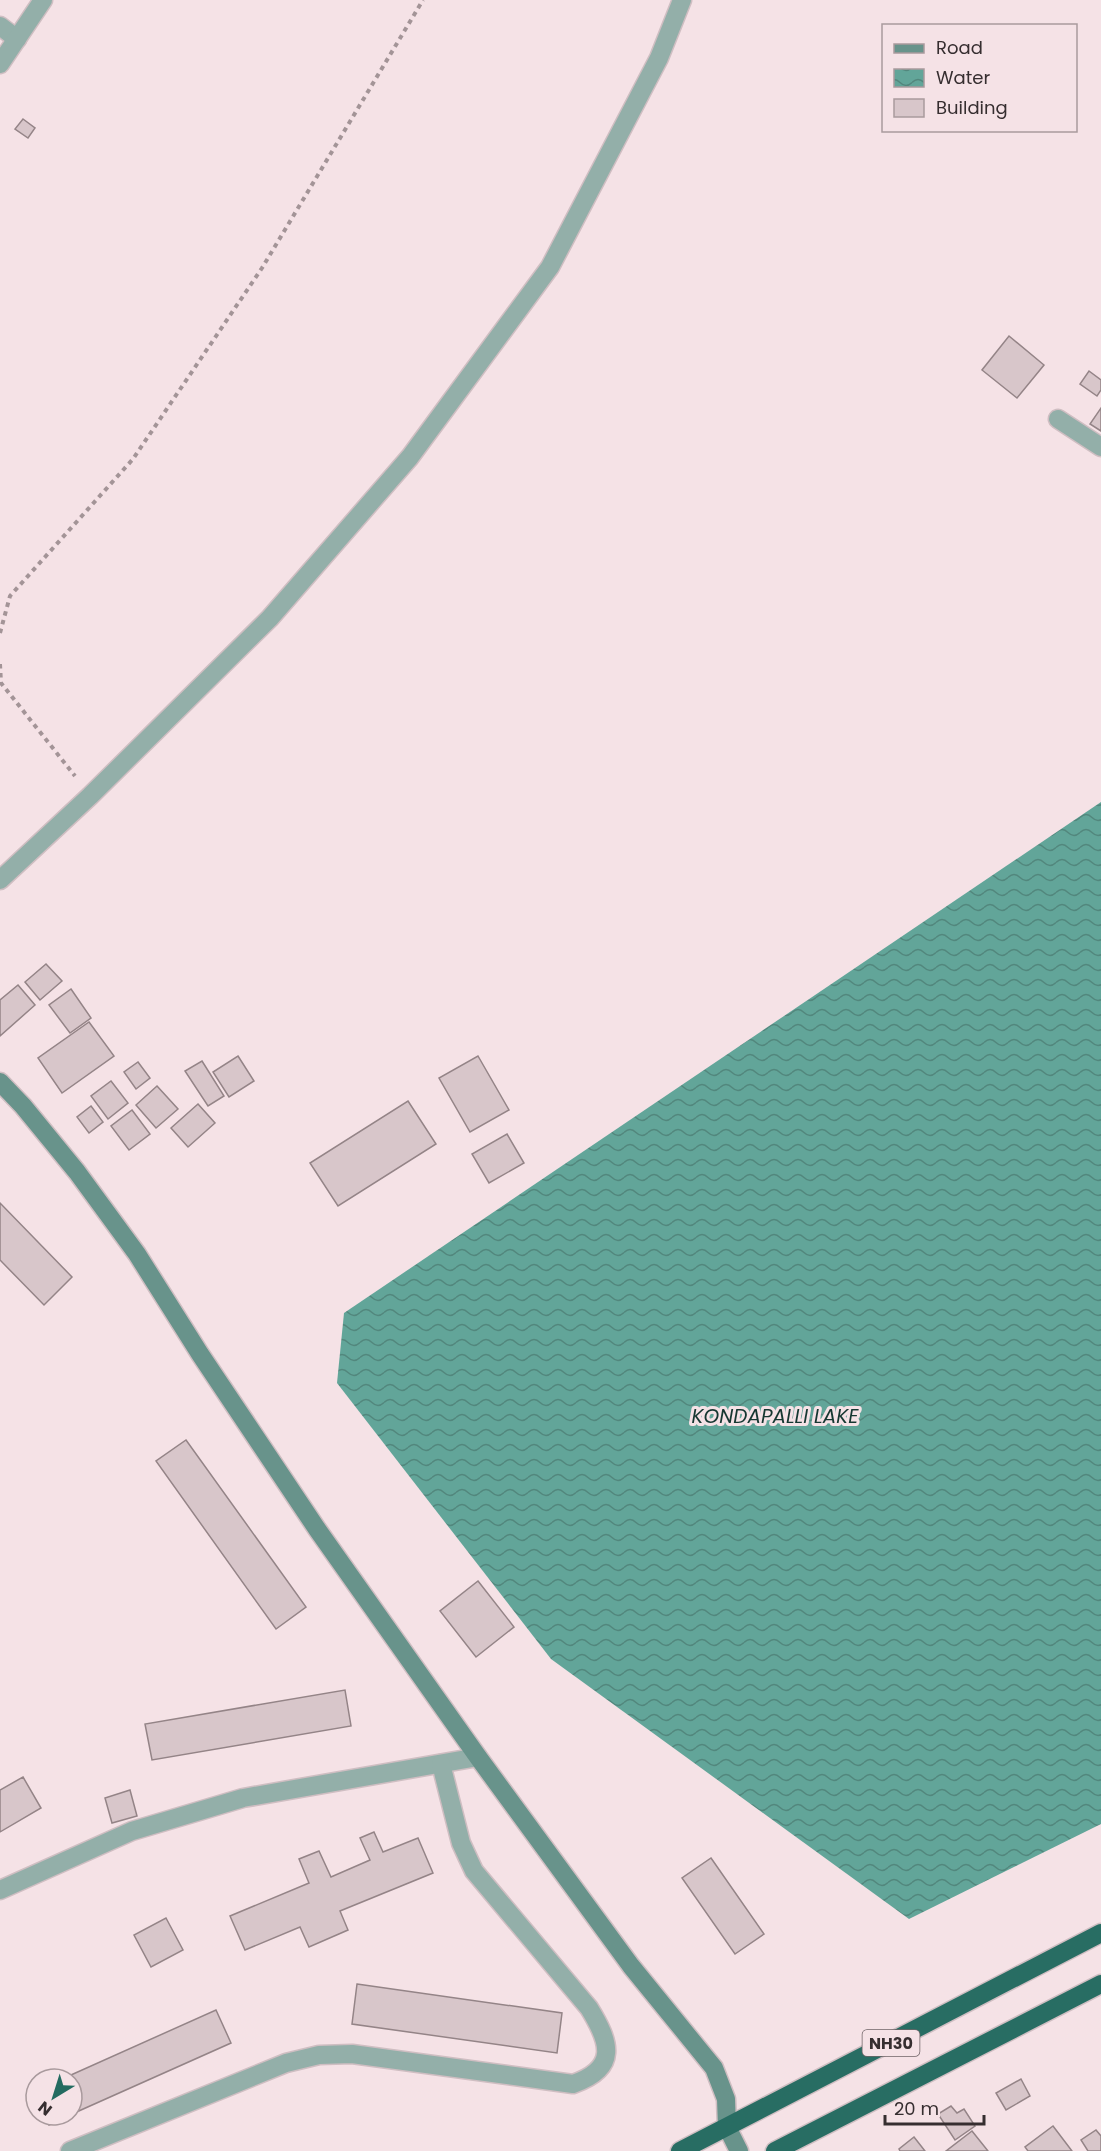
<svg xmlns="http://www.w3.org/2000/svg" width="1101" height="2151" font-family="Poppins,sans-serif">
  <style>
    .water { fill: url(#water-waves) }
    .building { fill: #d8c6ca; stroke: #948487; stroke-width: 1.5 }
    .lines { fill: none; stroke-linecap: round; stroke-linejoin: round }
    .street-casing { stroke: #cfbec2; stroke-width: 21 }
    .secondary-casing { stroke: #cfbec2; stroke-width: 21 }
    .highway-casing { stroke: #cfbec2; stroke-width: 21 }
    .path { stroke: #a39497; stroke-width: 4; stroke-dasharray: 4.5 4.5; stroke-linecap: butt }
    .street { stroke: #93afa9; stroke-width: 18 }
    .secondary { stroke: #68938b; stroke-width: 18 }
    .highway { stroke: #286d63; stroke-width: 18 }
    .labels { text-anchor: middle; dominant-baseline: central; stroke-width: 6; stroke-linejoin: round; paint-order: stroke }
    .shield { fill: #f5e2e6; stroke: #6f6467; stroke-width: 1.5 }
    .shield-label { font-size: 16px; font-weight: bold; fill: #362e30 }
    .water-label { font-size: 20px; font-style: italic; fill: #153731; stroke: #f5e2e6 }
  </style>
  <defs>
    <pattern id="water-waves" width="16" height="10" patternUnits="userSpaceOnUse" patternTransform="scale(1.5)"><rect width="16" height="10" fill="#62a599"/><path d="M0 5q4-4 8 0t8 0" fill="none" stroke="#52877d"/></pattern>
  </defs>
  <rect width="100%" height="100%" fill="#f5e2e6"/>
  <path class="water" d="M1101 802V1824L909 1919 551 1659 337 1383 344 1313Z"/>
  <g class="building">
    <path d="M23 119 35 128 28 138 15 129Z"/>
    <path d="M1009 336 1044 365 1017 398 982 370Z"/>
    <path d="M1089 371 1101 380V390L1097 396 1080 384Z"/>
    <path d="M1101 408V431L1090 424Z"/>
    <path d="M46 964 62 981 40 1000 25 982Z"/>
    <path d="M18 985 35 1005 0 1036V1000Z"/>
    <path d="M71 989 91 1018 70 1033 49 1005Z"/>
    <path d="M89 1022 114 1056 62 1093 38 1058Z"/>
    <path d="M238 1056 254 1081 229 1097 213 1072Z"/>
    <path d="M478 1056 509 1110 470 1132 439 1078Z"/>
    <path d="M202 1061 224 1096 208 1106 185 1071Z"/>
    <path d="M138 1062 150 1078 136 1089 124 1072Z"/>
    <path d="M111 1081 128 1103 108 1119 91 1096Z"/>
    <path d="M157 1086 178 1109 156 1128 136 1105Z"/>
    <path d="M408 1101 436 1144 338 1206 310 1163Z"/>
    <path d="M198 1104 215 1123 188 1147 171 1128Z"/>
    <path d="M91 1106 103 1122 89 1133 77 1117Z"/>
    <path d="M132 1110 150 1134 129 1150 111 1126Z"/>
    <path d="M507 1134 524 1163 489 1183 472 1154Z"/>
    <path d="M0 1203 72 1277 44 1305 0 1260Z"/>
    <path d="M186 1440 306 1607 276 1629 156 1461Z"/>
    <path d="M478 1581 514 1627 476 1657 440 1611Z"/>
    <path d="M345 1690 351 1726 152 1760 145 1724Z"/>
    <path d="M23 1777 41 1808 0 1832V1790Z"/>
    <path d="M130 1790 137 1816 112 1823 105 1798Z"/>
    <path d="M374 1832 383 1852 418 1838 433 1873 340 1911 348 1930 309 1947 300 1927 245 1950 230 1916 309 1883 299 1859 319 1851 331 1877 370 1860 360 1838Z"/>
    <path d="M711 1858 764 1934 735 1954 682 1878Z"/>
    <path d="M166 1918 183 1950 151 1967 134 1935Z"/>
    <path d="M357 1984 562 2013 557 2053 352 2024Z"/>
    <path d="M216 2010 231 2043 72 2114V2079H62Z"/>
    <path d="M1021 2079 1030 2096 1006 2110 996 2093Z"/>
    <path d="M951 2106 957 2113 964 2109 975 2126 955 2140 938 2114Z"/>
    <path d="M45 2115H71L49 2125Z"/>
    <path d="M1053 2126 1072 2151H1028L1025 2147Z"/>
    <path d="M1096 2130 1101 2136V2151H1088L1081 2140Z"/>
    <path d="M972 2131 988 2151H946Z"/>
    <path d="M914 2137 925 2151H900L899 2149Z"/>
  </g>
  <g class="lines">
    <g class="street-casing">
      <g id="street">
        <path d="M0 26 17 39"/>
        <path d="M0 64 43 0"/>
        <path d="M1058 419 1101 447"/>
        <path d="M0 880 90 796 270 618 410 457 550 267 659 58 682 0"/>
        <path d="M0 1890 132 1831 243 1798 478 1757"/>
        <path d="M70 2151 286 2063 319 2055 352 2054 573 2084C619 2068 610 2042 589 2008L474 1871 461 1843 441 1764"/>
      </g>
    </g>
    <g class="secondary-casing">
      <path id="secondary" d="M0 1082 23 1106 77 1172 137 1254 200 1354 317 1529 478 1757 631 1966 714 2068 726 2099 727 2127 739 2151"/>
    </g>
    <g class="highway-casing">
      <g id="highway">
        <path d="M680 2151 1101 1933"/>
        <path d="M775 2151 1101 1984"/>
      </g>
    </g>
    <g class="path">
      <path d="M0 633 10 596 133 459 262 268 423 0"/>
      <path d="M0 664 1 683 75 776"/>
    </g>
    <use href="#street" class="street"/>
    <use href="#secondary" class="secondary"/>
    <use href="#highway" class="highway"/>
  </g>
  <g class="labels">
    <rect class="shield" x="862.5" y="2030" width="57" height="26" rx="4.5"/>
    <g class="shield-label">
      <text x="891" y="2043">NH30</text>
    </g>
    <g class="water-label">
      <text x="775" y="1416">KONDAPALLI LAKE</text>
    </g>
  </g>
  <rect x="882" y="24" width="195" height="108" fill="#f5e2e6" stroke="#a99a9d" stroke-width="1.5"/>
  <rect x="894" y="44" width="30" height="9" fill="#68938b" stroke="#a99a9d" stroke-width="1.5"/>
  <text x="936" y="54" font-size="18" fill="#362e30">Road</text>
  <rect x="894" y="69" width="30" height="18" fill="url(#water-waves)" stroke="#a99a9d" stroke-width="1.5"/>
  <text x="936" y="84" font-size="18" fill="#362e30">Water</text>
  <rect x="894" y="99" width="30" height="18" fill="#d8c6ca" stroke="#a99a9d" stroke-width="1.5"/>
  <text x="936" y="114" font-size="18" fill="#362e30">Building</text>
  <g transform="translate(54 2097) rotate(218)"><circle r="28" fill="#f5e2e6" stroke="#a99a9d" stroke-width="1.5"/>
  <path d="M0-4.5L10 22L0 15L-10 22Z" fill="#236b60"/>
  <text y="-9" font-size="16" font-weight="bold" text-anchor="middle" fill="#362e30">N</text>
  </g>
  <path d="M885 2115v9h99v-9" fill="none" stroke="#362e30" stroke-width="3"/>
  <text x="894" y="2115" font-size="18" fill="#362e30" stroke="#f5e2e6" stroke-width="4.5" paint-order="stroke">20 m</text>
</svg>
